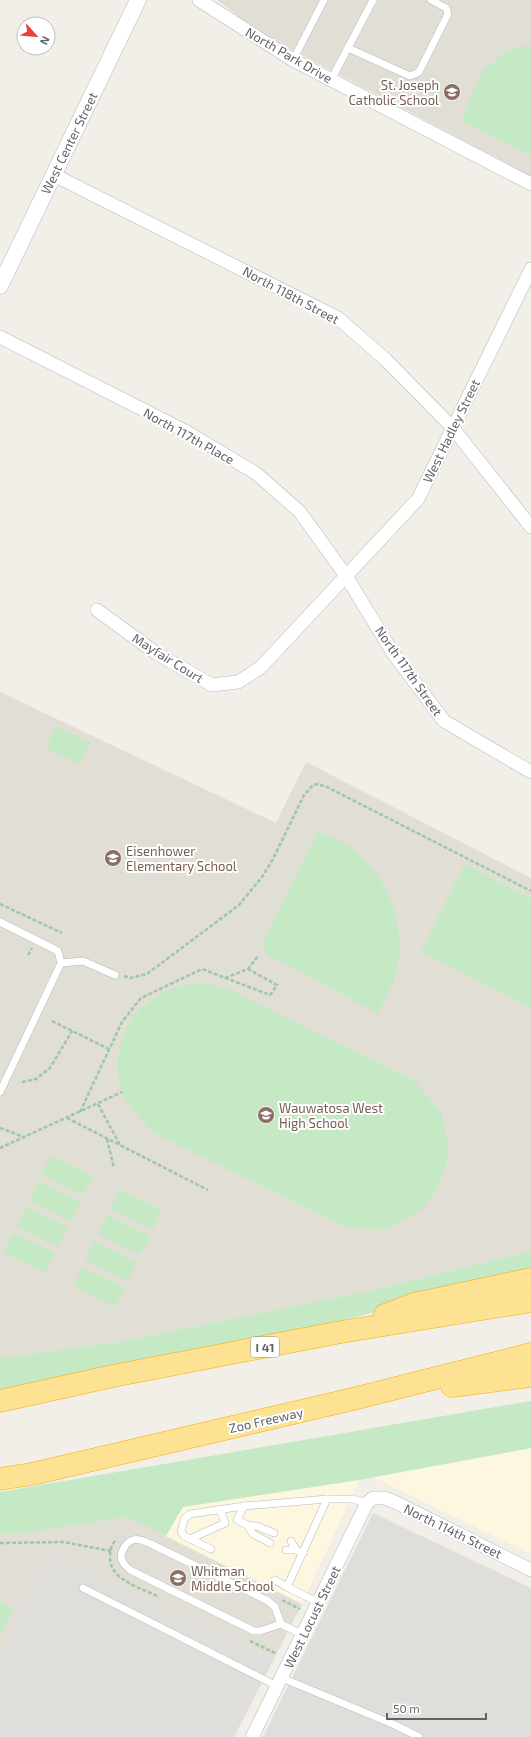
<svg xmlns="http://www.w3.org/2000/svg" width="531" height="1737" font-family="'Exo 2',sans-serif">
  <style>
    .commercial { fill: #fef7e0 }
    .industrial { fill: #e0deda }
    .education { fill: #e1ded6 }
    .green { fill: #c5e8c5 }
    .lines { fill: none; stroke-linecap: round; stroke-linejoin: round }
    .service-casing { stroke: #b5b8bc; stroke-width: 8 }
    .minor-casing { stroke: #b5b8bc; stroke-width: 14 }
    .tertiary-casing { stroke: #b5b8bc; stroke-width: 17 }
    .motorway-casing { stroke: #f9ab00; stroke-width: 23 }
    .path { stroke: #9cc7a9; stroke-width: 2.5; stroke-dasharray: 4 2; stroke-linecap: butt }
    .service { stroke: #fff; stroke-width: 7 }
    .minor { stroke: #fff; stroke-width: 13 }
    .tertiary { stroke: #fff; stroke-width: 16 }
    .motorway { stroke: #fde293; stroke-width: 22 }
    .labels { text-anchor: middle; dominant-baseline: central; stroke-width: 4; stroke-linejoin: round; paint-order: stroke }
    .shield { fill: #fff; stroke: #8f9295; stroke-width: 1 }
    .shield-label { font-size: 12px; font-weight: bold; fill: #5f6368 }
    .street-label { font-size: 13px; fill: #5f6368; stroke: #fff }
    .education-label { font-size: 13px; fill: #785e54; stroke: #fff; text-anchor: start }
  </style>
  <rect width="100%" height="100%" fill="#f1efe8"/>
  <g class="commercial">
    <path d="M531 1448V1554L373 1477Z"/>
    <path d="M359 1480 302 1604 166 1536 182 1507Z"/>
  </g>
  <g class="industrial">
    <path d="M373 1513 531 1588V1737H263Z"/>
    <path d="M51 1552 274 1659 234 1737H0V1655Z"/>
  </g>
  <g class="education">
    <path d="M217 0H531V176L264 35Z"/>
    <path d="M0 692 276 823 306 762 531 878V1251L374 1290 117 1342 0 1358Z"/>
    <path d="M127 1517 302 1604 274 1659 51 1552 0 1655V1532L13 1535Z"/>
  </g>
  <g class="green">
    <path d="M531 45V156L461 121 482 71 509 49Z"/>
    <path d="M56 726 90 742 80 764 46 748Z"/>
    <path d="M318 831C327 836 337 839 346 844 384 868 408 924 397 968 393 985 386 999 377 1013L267 954 262 944Z"/>
    <path d="M465 864 531 898V1008L421 952Z"/>
    <path d="M204 983 226 988 414 1080 441 1113 447 1136V1160L438 1188 422 1209 387 1230 347 1228 154 1133C142 1121 128 1108 122 1092 114 1068 118 1039 132 1018 139 1007 161 993 174 988 183 984 195 985 204 983Z"/>
    <path d="M51 1155 93 1176 83 1195 41 1174Z"/>
    <path d="M39 1181 81 1202 71 1221 29 1200Z"/>
    <path d="M120 1189 162 1210 153 1229 111 1209Z"/>
    <path d="M26 1207 68 1227 58 1247 16 1226Z"/>
    <path d="M108 1215 150 1236 140 1255 98 1234Z"/>
    <path d="M13 1233 55 1253 45 1273 3 1252Z"/>
    <path d="M95 1241 137 1262 128 1281 85 1260Z"/>
    <path d="M531 1251V1272L336 1322 0 1394V1358L117 1342 374 1290Z"/>
    <path d="M82 1267 125 1287 115 1307 73 1286Z"/>
    <path d="M531 1401V1448L359 1480 183 1507 166 1536 127 1517 13 1535 0 1532V1492Z"/>
    <path d="M0 1602 13 1609 0 1635Z"/>
  </g>
  <g class="lines">
    <g class="service-casing">
      <g id="service">
        <path d="M348 48 410 76 419 72 448 14 446 8 431 0"/>
        <path d="M293 60 324 0"/>
        <path d="M331 80 373 0"/>
        <path d="M0 922 58 951 61 963 0 1092"/>
        <path d="M61 963 83 961 115 975"/>
        <path d="M244 1506 237 1520 247 1525 253 1534 270 1543"/>
        <path d="M247 1525 257 1526 274 1533"/>
        <path d="M190 1539 225 1523 220 1509"/>
        <path d="M291 1541 296 1550 303 1553"/>
        <path d="M211 1549 184 1536 181 1531 185 1518 190 1514 244 1506 327 1499"/>
        <path d="M286 1550H296"/>
        <path d="M275 1580 287 1587"/>
        <path d="M83 1588 277 1686"/>
        <path d="M319 1603 287 1587 327 1499H352L367 1503"/>
        <path d="M281 1624 260 1631H254L130 1570C127 1567 123 1564 122 1560 119 1553 126 1542 133 1540 139 1538 146 1542 151 1544L268 1601 275 1607 281 1624 303 1635"/>
        <path d="M282 1678 395 1725 419 1737"/>
      </g>
    </g>
    <g class="minor-casing">
      <g id="minor">
        <path d="M199 0 293 60 531 184"/>
        <path d="M54 175 338 318 386 360 452 427 531 527"/>
        <path d="M0 337 187 432 257 474 300 512 346 576 393 653 444 721 531 772"/>
        <path d="M97 610 156 653 212 685 238 682 260 668 418 499 531 269"/>
        <path d="M252 1737 367 1503 373 1498H385L397 1503 531 1570"/>
      </g>
    </g>
    <g class="tertiary-casing">
      <path id="tertiary" d="M0 286 138 0"/>
    </g>
    <g class="motorway-casing">
      <g id="motorway">
        <path d="M385 1315 414 1304 531 1279"/>
        <path d="M452 1386 531 1376"/>
        <path d="M0 1401 113 1376 341 1332 531 1301"/>
        <path d="M0 1479 32 1474 357 1398 531 1354"/>
      </g>
    </g>
    <g class="path">
      <path d="M0 904 62 933"/>
      <path d="M28 955 32 948"/>
      <path d="M124 976 130 978 147 974 239 905 262 877 272 861 304 795 313 785 318 784 327 787 531 891"/>
      <path d="M225 978 248 969 258 956"/>
      <path d="M52 1021 109 1049"/>
      <path d="M22 1082 36 1079 50 1068 72 1031"/>
      <path d="M98 1104 120 1145"/>
      <path d="M80 1112 122 1022 141 998 202 969 270 995 277 985 248 969"/>
      <path d="M67 1118 208 1190"/>
      <path d="M0 1128 24 1137"/>
      <path d="M107 1139 114 1168"/>
      <path d="M0 1148 122 1092"/>
      <path d="M115 1541C110 1547 110 1552 110 1559 111 1580 141 1588 157 1596"/>
      <path d="M0 1543 63 1542 111 1551"/>
      <path d="M282 1600 300 1609"/>
      <path d="M250 1641 277 1654"/>
    </g>
    <use href="#service" class="service"/>
    <use href="#minor" class="minor"/>
    <use href="#tertiary" class="tertiary"/>
    <use href="#motorway" class="motorway"/>
  </g>
  <defs>
    <g id="school-disc" transform="scale(0.9)"><circle r="9.5" fill="#8d6e63" stroke="#fff"/><path d="M0-5L7-2L0 1L-7-2ZM-4 1L0 2.5L4 1V4Q0 6-4 4Z" fill="#fff"/></g>
  </defs>
  <g fill-rule="evenodd">
    <use href="#school-disc" x="452" y="92"/>
    <use href="#school-disc" x="113" y="858"/>
    <use href="#school-disc" x="266" y="1115"/>
    <use href="#school-disc" x="178" y="1578"/>
  </g>
  <g class="labels">
    <rect class="shield" x="251" y="1337" width="28" height="20" rx="3"/>
    <g class="shield-label">
      <text x="265" y="1347">I 41</text>
    </g>
    <g class="street-label">
      <text transform="translate(289 55) rotate(30)">North Park Drive</text>
      <text transform="translate(69 143) rotate(-64)">West Center Street</text>
      <text transform="translate(291 295) rotate(28)">North 118th Street</text>
      <text transform="translate(451 431) rotate(-64)">West Hadley Street</text>
      <text transform="translate(189 436) rotate(29)">North 117th Place</text>
      <text transform="translate(168 658) rotate(32)">Mayfair Court</text>
      <text transform="translate(409 671) rotate(55)">North 117th Street</text>
      <text transform="translate(266 1420) rotate(-13)">Zoo Freeway</text>
      <text transform="translate(453 1531) rotate(26)">North 114th Street</text>
      <text transform="translate(312 1617) rotate(-64)">West Locust Street</text>
    </g>
    <g class="education-label">
      <text x="439" y="85" text-anchor="end">St. Joseph<tspan x="439" dy="15">Catholic School</tspan></text>
      <text x="126" y="851">Eisenhower<tspan x="126" dy="15">Elementary School</tspan></text>
      <text x="279" y="1108">Wauwatosa West<tspan x="279" dy="15">High School</tspan></text>
      <text x="191" y="1571">Whitman<tspan x="191" dy="15">Middle School</tspan></text>
    </g>
  </g>
  <g transform="translate(36 36) rotate(117)"><circle r="19" fill="#ffffff" stroke="#bfc1c3"/>
  <path d="M0-3L7 15L0 10L-7 15Z" fill="#ea4335"/>
  <text y="-6" font-size="11" font-weight="bold" text-anchor="middle" fill="#5f6368">N</text>
  </g>
  <path d="M387 1713v6h99v-6" fill="none" stroke="#5f6368" stroke-width="2"/>
  <text x="393" y="1713" font-size="12" fill="#5f6368" stroke="#ffffff" stroke-width="3" paint-order="stroke">50 m</text>
</svg>
